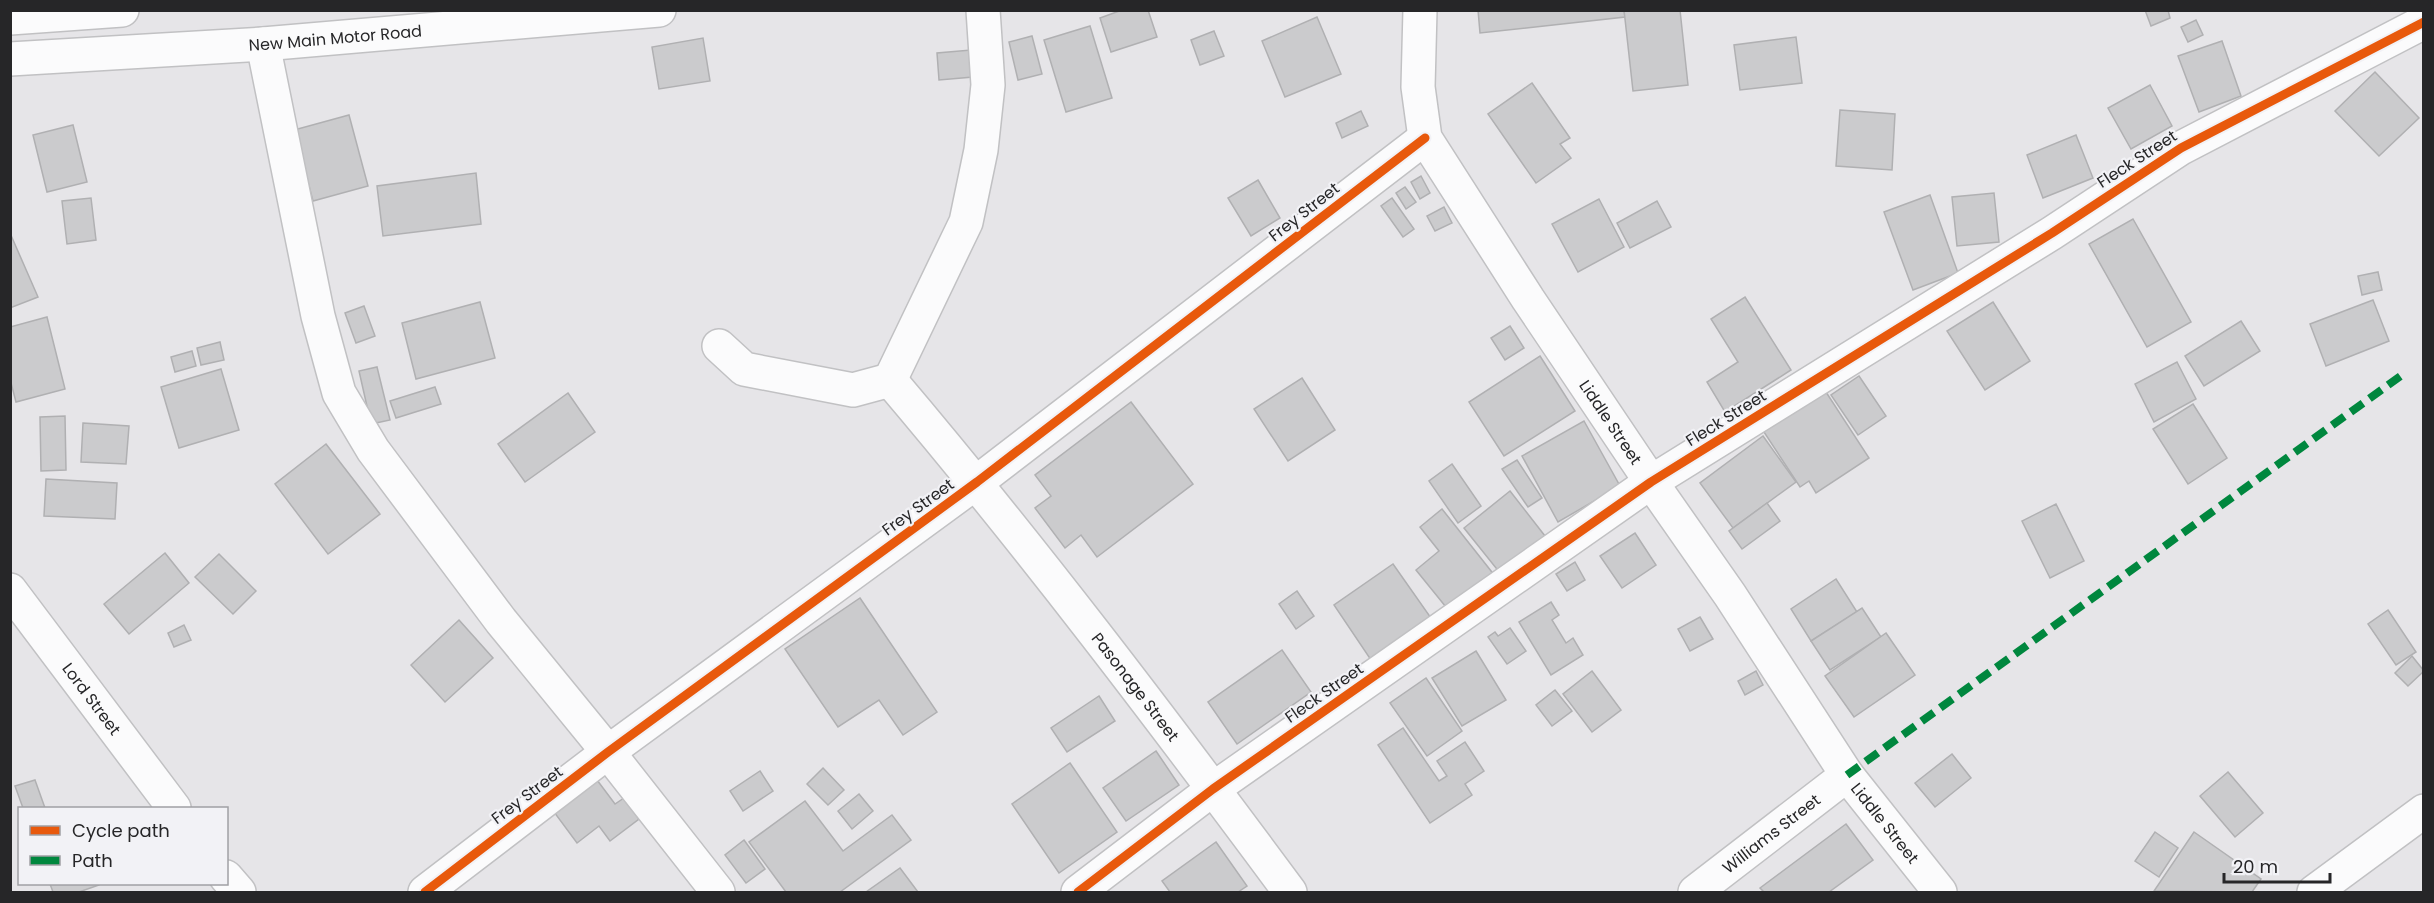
<svg xmlns="http://www.w3.org/2000/svg" width="2434" height="903" font-family="Poppins,sans-serif">
  <style>
    .building { fill: #cbcbcd; stroke: #b0b0b2; stroke-width: 1.5 }
    .lines { fill: none; stroke-linecap: round; stroke-linejoin: round }
    .minor-casing { stroke: #c1c1c3; stroke-width: 36 }
    .highway-casing { stroke: #c1c1c3; stroke-width: 36 }
    .minor { stroke: #fbfbfc; stroke-width: 33 }
    .highway { stroke: #fbfbfc; stroke-width: 33 }
    .quiet { stroke: #00873e; stroke-width: 8; stroke-dasharray: 15 8; stroke-linecap: butt }
    .cycleway-casing { stroke: #f2f2f6; stroke-width: 13 }
    .cycleway { stroke: #e8590c; stroke-width: 9 }
    .labels { text-anchor: middle; dominant-baseline: central; stroke-width: 4.5; stroke-linejoin: round; paint-order: stroke }
    .street-label { font-size: 16px; fill: #262628; stroke: #f2f2f6 }
  </style>
  <rect width="100%" height="100%" fill="#e6e5e8"/>
  <g class="building">
    <path d="M1122 10H1148L1157 37 1111 52 1100 18Z"/>
    <path d="M1478 10H1624L1625 17 1480 33Z"/>
    <path d="M1624 10H1680L1688 85 1633 91Z"/>
    <path d="M2145 10H2168L2170 18 2151 26Z"/>
    <path d="M1317 17 1341 74 1285 97 1262 41Z"/>
    <path d="M2196 20 2203 35 2188 42 2181 27Z"/>
    <path d="M1090 26 1112 98 1066 112 1044 40Z"/>
    <path d="M1214 31 1224 56 1200 65 1191 40Z"/>
    <path d="M1032 36 1042 74 1018 80 1009 42Z"/>
    <path d="M1796 37 1802 83 1740 90 1734 45Z"/>
    <path d="M703 38 710 81 659 89 652 47Z"/>
    <path d="M2222 41 2241 96 2199 112 2178 56Z"/>
    <path d="M971 50 973 77 939 80 937 53Z"/>
    <path d="M2375 72 2419 118 2379 156 2335 111Z"/>
    <path d="M1532 83 1570 138 1560 144 1571 158 1536 183 1488 114Z"/>
    <path d="M2150 85 2172 126 2131 149 2108 108Z"/>
    <path d="M1840 110 1895 114 1892 170 1836 166Z"/>
    <path d="M1361 111 1368 126 1342 138 1336 123Z"/>
    <path d="M349 115 368 186 313 201 294 130Z"/>
    <path d="M73 125 87 182 47 192 33 135Z"/>
    <path d="M2076 135 2093 178 2043 198 2027 155Z"/>
    <path d="M476 173 481 224 383 236 377 186Z"/>
    <path d="M1421 176 1430 193 1420 199 1411 182Z"/>
    <path d="M1258 180 1280 218 1251 236 1228 198Z"/>
    <path d="M1405 187 1416 202 1406 209 1396 193Z"/>
    <path d="M1994 193 1999 242 1957 246 1952 197Z"/>
    <path d="M1930 195 1958 273 1913 290 1884 212Z"/>
    <path d="M91 198 96 240 67 244 62 201Z"/>
    <path d="M1392 198 1414 229 1403 237 1381 206Z"/>
    <path d="M1599 199 1624 247 1578 272 1552 224Z"/>
    <path d="M1657 201 1671 227 1630 248 1617 223Z"/>
    <path d="M1444 207 1452 223 1435 231 1427 216Z"/>
    <path d="M2133 219 2191 322 2147 347 2089 244Z"/>
    <path d="M10 233 38 297 10 308Z"/>
    <path d="M2378 272 2382 290 2362 295 2358 276Z"/>
    <path d="M1745 297 1791 370 1725 412 1707 382 1738 362 1711 319Z"/>
    <path d="M2373 300 2389 341 2326 366 2310 324Z"/>
    <path d="M480 302 495 358 416 379 402 323Z"/>
    <path d="M1993 302 2030 361 1985 390 1947 331Z"/>
    <path d="M364 306 375 336 356 343 345 313Z"/>
    <path d="M47 317 65 389 16 402 10 379V327Z"/>
    <path d="M2241 321 2260 351 2204 386 2185 356Z"/>
    <path d="M1510 326 1524 348 1505 360 1491 338Z"/>
    <path d="M220 342 224 360 201 365 197 348Z"/>
    <path d="M192 351 196 366 175 372 171 357Z"/>
    <path d="M1540 356 1575 411 1504 456 1469 402Z"/>
    <path d="M2177 362 2196 399 2154 422 2135 384Z"/>
    <path d="M377 367 390 420 371 424 359 371Z"/>
    <path d="M221 369 239 430 179 448 161 387Z"/>
    <path d="M1859 376 1886 416 1858 435 1831 395Z"/>
    <path d="M1302 378 1335 430 1288 461 1254 409Z"/>
    <path d="M435 387 441 404 396 418 390 401Z"/>
    <path d="M1824 389 1869 458 1816 493 1809 481 1800 487 1762 429Z"/>
    <path d="M568 393 595 432 525 482 498 444Z"/>
    <path d="M1131 402 1193 484 1097 557 1081 535 1065 548 1035 508 1051 496 1035 475Z"/>
    <path d="M2193 404 2227 458 2188 484 2153 429Z"/>
    <path d="M65 416 66 470 41 471 40 417Z"/>
    <path d="M1584 421 1620 486 1558 522 1522 456Z"/>
    <path d="M83 423 129 426 126 464 81 462Z"/>
    <path d="M1763 436 1796 482 1733 528 1700 483Z"/>
    <path d="M326 444 380 514 328 554 275 484Z"/>
    <path d="M1517 460 1542 498 1528 507 1502 469Z"/>
    <path d="M1452 464 1481 506 1458 523 1429 481Z"/>
    <path d="M46 479 117 483 115 519 44 516Z"/>
    <path d="M1510 491 1545 536 1500 573 1464 528Z"/>
    <path d="M1767 503 1780 521 1742 549 1729 531Z"/>
    <path d="M2056 504 2084 561 2050 578 2022 521Z"/>
    <path d="M1442 509 1495 576 1450 612 1416 570 1439 551 1420 527Z"/>
    <path d="M1635 533 1656 565 1622 588 1600 556Z"/>
    <path d="M165 553 189 583 129 634 104 604Z"/>
    <path d="M219 554 256 591 233 614 195 577Z"/>
    <path d="M1575 562 1585 580 1567 591 1556 574Z"/>
    <path d="M1393 564 1431 618 1371 660 1334 605Z"/>
    <path d="M1836 579 1857 612 1811 641 1791 609Z"/>
    <path d="M1297 591 1314 616 1296 629 1279 604Z"/>
    <path d="M860 598 937 712 903 735 879 700 838 727 785 649Z"/>
    <path d="M1551 602 1559 615 1552 620 1566 643 1573 638 1583 655 1551 675 1519 622Z"/>
    <path d="M1862 608 1881 637 1830 670 1811 641Z"/>
    <path d="M2388 610 2416 652 2396 665 2368 624Z"/>
    <path d="M1700 617 1713 639 1690 651 1678 629Z"/>
    <path d="M459 620 493 658 445 702 411 665Z"/>
    <path d="M184 625 191 640 174 647 168 633Z"/>
    <path d="M1510 628 1526 651 1507 664 1488 637 1495 632 1498 636Z"/>
    <path d="M1886 633 1915 675 1854 717 1825 676Z"/>
    <path d="M1282 650 1311 692 1237 744 1208 702Z"/>
    <path d="M1476 651 1506 700 1462 726 1432 678Z"/>
    <path d="M2412 656 2424 671 2408 686 2395 673Z"/>
    <path d="M1592 671 1621 710 1592 732 1563 694Z"/>
    <path d="M1756 671 1763 685 1745 695 1738 681Z"/>
    <path d="M1426 678 1462 731 1427 756 1390 703Z"/>
    <path d="M1555 690 1572 711 1552 726 1536 705Z"/>
    <path d="M1099 696 1115 721 1067 752 1051 728Z"/>
    <path d="M1403 728 1439 781 1447 776 1437 761 1465 742 1484 771 1465 784 1472 795 1430 823 1378 745Z"/>
    <path d="M1156 751 1179 785 1126 821 1103 788Z"/>
    <path d="M1952 754 1971 778 1935 807 1915 783Z"/>
    <path d="M1070 763 1117 832 1059 873 1012 804Z"/>
    <path d="M823 768 844 790 828 805 807 784Z"/>
    <path d="M760 771 773 791 743 811 730 791Z"/>
    <path d="M2228 772 2263 813 2235 837 2200 796Z"/>
    <path d="M35 780 45 808H23L15 786Z"/>
    <path d="M597 780 615 804 624 798 639 819 610 841 599 826 577 843 554 812Z"/>
    <path d="M859 794 873 811 852 829 838 811Z"/>
    <path d="M805 801 843 851 892 815 911 840 840 892H786L749 842Z"/>
    <path d="M1846 824 1873 860 1829 892H1764L1760 888Z"/>
    <path d="M2155 832 2178 848 2159 877 2135 861Z"/>
    <path d="M2194 832 2261 879 2252 892 2154 891Z"/>
    <path d="M744 840 765 869 746 883 725 855Z"/>
    <path d="M1216 842 1247 886 1238 892H1170L1162 881Z"/>
    <path d="M900 868 918 892H866Z"/>
    <path d="M50 884H99V885L79 892H53Z"/>
  </g>
  <g class="lines">
    <g class="minor-casing">
      <g id="minor">
        <path id="s1" d="M1420 10 1418 87 1425 138 1528 299 1651 482 1730 595 1847 775 1940 892"/>
        <path d="M263 44 318 316 339 393 373 450 501 621 608 752 718 892"/>
        <path d="M719 346 744 369 853 390 890 380 966 222 981 150 988 85 983 10"/>
        <path id="s2" d="M890 380C1030 545 1161 718 1290 892"/>
        <path id="s3" d="M10 590 174 808"/>
        <path d="M226 877 239 892"/>
        <path d="M425 892 608 752 977 482 1425 138"/>
        <path d="M1078 892 1213 789 1651 482 2052 233 2181 148 2424 22"/>
        <path id="s4" d="M1695 892 1847 775"/>
        <path d="M2314 892 2424 811"/>
      </g>
    </g>
    <g class="highway-casing">
      <g id="highway">
        <path d="M10 18 122 10"/>
        <path id="s5" d="M10 59 263 44 659 10"/>
      </g>
    </g>
    <use href="#minor" class="minor"/>
    <use href="#highway" class="highway"/>
    <path class="quiet" d="M1847 775 2402 375"/>
    <g class="cycleway-casing">
      <g id="cycleway">
        <path d="M425 892 608 752 977 482 1425 138"/>
        <path d="M1078 892 1213 789 1651 482 2052 233 2181 148 2424 22"/>
      </g>
    </g>
    <use href="#cycleway" class="cycleway"/>
  </g>
  <g class="labels">
    <g class="street-label">
      <text stroke="none"><textPath href="#s5" startOffset="326">New Main Motor Road</textPath></text>
      <text transform="translate(2137 159) rotate(-33)">Fleck Street</text>
      <text transform="translate(1304 212) rotate(-38)">Frey Street</text>
      <text transform="translate(1726 418) rotate(-32)">Fleck Street</text>
      <text stroke="none"><textPath href="#s1" startOffset="468">Liddle Street</textPath></text>
      <text transform="translate(918 507) rotate(-36)">Frey Street</text>
      <text stroke="none"><textPath href="#s2" startOffset="393">Pasonage Street</textPath></text>
      <text transform="translate(1324 693) rotate(-35)">Fleck Street</text>
      <text stroke="none"><textPath href="#s3" startOffset="136">Lord Street</textPath></text>
      <text transform="translate(527 795) rotate(-37)">Frey Street</text>
      <text stroke="none"><textPath href="#s1" startOffset="954">Liddle Street</textPath></text>
      <text stroke="none"><textPath href="#s4" startOffset="96">Williams Street</textPath></text>
    </g>
  </g>
  <rect width="2434" height="903" fill="none" stroke="#262628" stroke-width="24"/>
  <rect x="18" y="807" width="210" height="78" fill="#f2f2f6" stroke="#a0a0a4" stroke-width="1.5"/>
  <rect x="30" y="826" width="30" height="9" fill="#e8590c" stroke="#a0a0a4" stroke-width="1.5"/>
  <text x="72" y="837" font-size="18" fill="#262628">Cycle path</text>
  <rect x="30" y="856" width="30" height="9" fill="#00873e" stroke="#a0a0a4" stroke-width="1.5"/>
  <text x="72" y="867" font-size="18" fill="#262628">Path</text>
  <path d="M2224 873v9h106v-9" fill="none" stroke="#262628" stroke-width="3"/>
  <text x="2233" y="873" font-size="18" fill="#262628" stroke="#f2f2f6" stroke-width="4.5" paint-order="stroke">20 m</text>
</svg>
